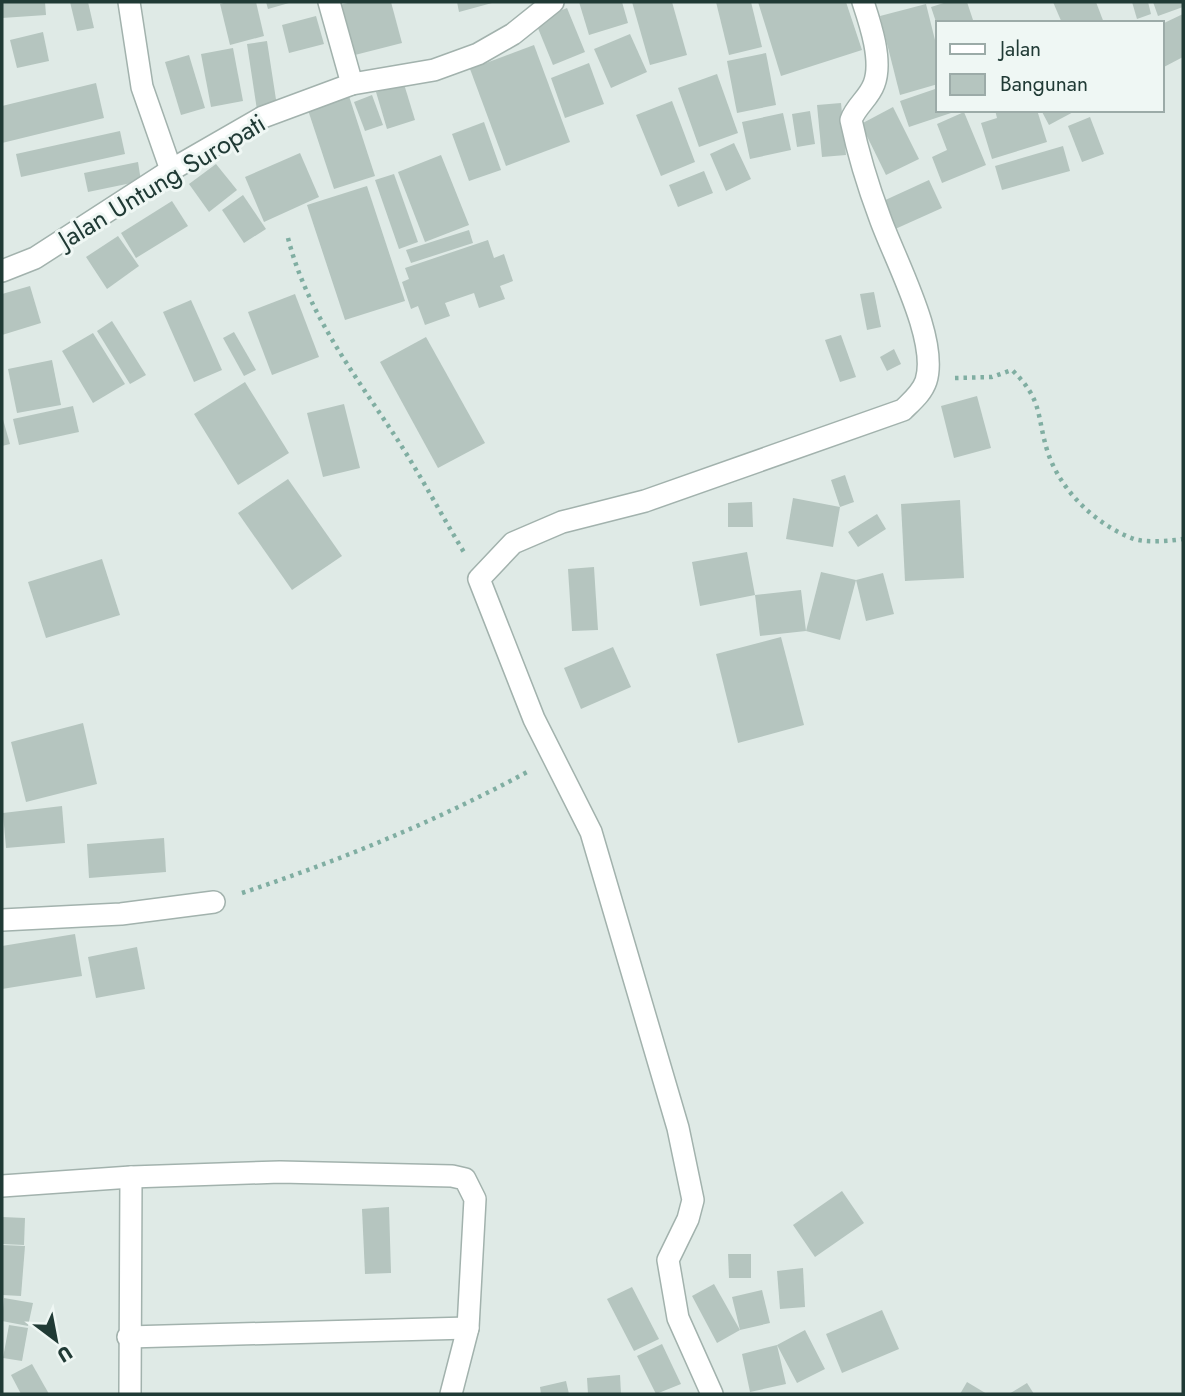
<svg xmlns="http://www.w3.org/2000/svg" width="1185" height="1396" font-family="Jost,sans-serif">
  <style>
    .building { fill: #b5c5bf }
    .lines { fill: none; stroke-linecap: round; stroke-linejoin: round }
    .street-casing { stroke: #a2b2ad; stroke-width: 24 }
    .path { stroke: #80aea2; stroke-width: 4.5; stroke-dasharray: 3.5 5; stroke-linecap: butt }
    .street { stroke: #fff; stroke-width: 21 }
    .labels { text-anchor: middle; dominant-baseline: central; stroke-width: 6; stroke-linejoin: round; paint-order: stroke }
    .street-label { font-size: 26px; fill: #203a35; stroke: #eff7f4 }
  </style>
  <rect width="100%" height="100%" fill="#dfeae6"/>
  <g class="building">
    <path d="M2 2H45L46 15 2 18Z"/>
    <path d="M70 2H88L94 28 77 31Z"/>
    <path d="M227 2H256L264 36 230 45 220 4Z"/>
    <path d="M266 2H289V3L268 9Z"/>
    <path d="M352 2H391L402 43 347 57 335 6Z"/>
    <path d="M457 2H492V3L459 12Z"/>
    <path d="M579 2H622L628 23 589 35Z"/>
    <path d="M632 2H672L687 55 650 65Z"/>
    <path d="M716 2H751L762 47 729 55Z"/>
    <path d="M758 2H846L862 50 781 76Z"/>
    <path d="M947 2H967L974 23H938V28L931 7Z"/>
    <path d="M1053 2H1096L1104 23H1062Z"/>
    <path d="M1132 2H1148L1151 14 1137 19Z"/>
    <path d="M1153 2H1183V7L1158 16Z"/>
    <path d="M926 4 938 52V84L900 95 880 16Z"/>
    <path d="M567 8 585 52 553 65 535 21Z"/>
    <path d="M1183 14V57L1162 68V24Z"/>
    <path d="M316 16 324 44 289 53 282 25Z"/>
    <path d="M43 32 49 61 17 68 10 40Z"/>
    <path d="M630 34 647 72 611 88 594 49Z"/>
    <path d="M267 41 277 106 257 110 247 44Z"/>
    <path d="M534 45 570 142 506 166 470 69Z"/>
    <path d="M233 48 243 101 211 107 201 54Z"/>
    <path d="M766 53 776 105 737 113 727 61Z"/>
    <path d="M189 55 205 108 181 115 165 62Z"/>
    <path d="M589 63 604 104 565 118 551 78Z"/>
    <path d="M717 74 738 133 699 147 678 88Z"/>
    <path d="M96 83 104 118 2 143V106Z"/>
    <path d="M404 84 415 120 387 129 376 92Z"/>
    <path d="M938 88V110L957 111 909 127 900 101Z"/>
    <path d="M348 93 375 176 334 189 307 107Z"/>
    <path d="M372 95 383 125 365 131 354 102Z"/>
    <path d="M672 101 695 162 661 176 636 115Z"/>
    <path d="M841 103 846 155 822 157 817 105Z"/>
    <path d="M893 107 919 159 886 175 861 124Z"/>
    <path d="M995 110H1037L1047 142 992 159 981 123 997 118Z"/>
    <path d="M1041 110H1077L1049 125Z"/>
    <path d="M810 111 815 144 797 147 792 114Z"/>
    <path d="M964 112 986 165 942 183 932 157 947 150 937 124Z"/>
    <path d="M783 113 791 150 750 159 742 122Z"/>
    <path d="M1090 117 1104 154 1082 162 1068 126Z"/>
    <path d="M484 122 501 170 469 181 452 134Z"/>
    <path d="M120 131 125 154 21 177 16 154Z"/>
    <path d="M734 143 751 179 726 191 710 154Z"/>
    <path d="M1063 146 1070 171 1002 190 995 166Z"/>
    <path d="M300 153 319 197 264 222 245 177Z"/>
    <path d="M441 155 469 225 425 242 398 172Z"/>
    <path d="M138 162 141 181 88 192 84 173Z"/>
    <path d="M216 164 237 190 209 212 189 184Z"/>
    <path d="M704 171 713 193 678 207 669 185Z"/>
    <path d="M394 174 418 242 399 249 375 180Z"/>
    <path d="M929 180 942 208 893 230 881 202Z"/>
    <path d="M367 186 405 301 345 320 307 205Z"/>
    <path d="M243 195 266 229 244 243 222 210Z"/>
    <path d="M172 201 188 226 136 258 121 233Z"/>
    <path d="M469 230 473 243 411 263 406 250Z"/>
    <path d="M118 236 139 266 107 289 86 257Z"/>
    <path d="M488 240 494 258 504 254 513 281 500 286 505 299 479 308 474 293 445 303 450 316 425 325 418 306 411 309 402 282 409 279 405 268Z"/>
    <path d="M30 286 41 323 2 335V294Z"/>
    <path d="M874 292 881 327 867 330 860 294Z"/>
    <path d="M295 294 319 357 272 375 248 312Z"/>
    <path d="M191 300 222 370 194 382 163 312Z"/>
    <path d="M112 321 146 375 130 384 97 331Z"/>
    <path d="M234 332 256 370 244 376 223 338Z"/>
    <path d="M93 333 125 384 93 403 62 351Z"/>
    <path d="M841 335 856 377 840 382 825 340Z"/>
    <path d="M426 337 485 443 438 468 380 362Z"/>
    <path d="M894 349 901 364 887 371 880 357Z"/>
    <path d="M52 360 61 405 17 413 8 369Z"/>
    <path d="M245 382 289 453 238 485 194 414Z"/>
    <path d="M977 396 991 448 954 458 941 406Z"/>
    <path d="M344 404 360 468 323 477 307 413Z"/>
    <path d="M73 406 79 432 19 445 13 419Z"/>
    <path d="M2 416 10 444 2 446Z"/>
    <path d="M845 475 854 502 840 507 831 480Z"/>
    <path d="M288 479 342 556 292 590 238 513Z"/>
    <path d="M793 498 840 507 833 547 786 539Z"/>
    <path d="M960 500 964 578 905 581 901 504Z"/>
    <path d="M752 502 753 527H728V503Z"/>
    <path d="M877 514 886 529 858 547 848 532Z"/>
    <path d="M747 552 755 595 700 606 692 562Z"/>
    <path d="M102 559 120 615 46 638 28 582Z"/>
    <path d="M594 567 598 630 572 631 568 569Z"/>
    <path d="M821 572 856 580 840 640 806 631Z"/>
    <path d="M883 573 894 614 866 621 856 580Z"/>
    <path d="M801 590 806 631 760 636 755 595Z"/>
    <path d="M781 637 804 725 738 743 716 654Z"/>
    <path d="M613 647 631 687 581 709 564 668Z"/>
    <path d="M83 723 97 784 26 802 11 742Z"/>
    <path d="M62 806 65 843 6 848 3 813Z"/>
    <path d="M164 838 166 872 89 878 87 844Z"/>
    <path d="M75 934 82 976 2 989V946Z"/>
    <path d="M137 947 145 989 96 998 88 957Z"/>
    <path d="M842 1191 864 1223 815 1257 793 1225Z"/>
    <path d="M389 1207 391 1273 365 1274 362 1209Z"/>
    <path d="M2 1217 25 1218 24 1245 2 1244Z"/>
    <path d="M3 1245 25 1246 21 1296 2 1295Z"/>
    <path d="M728 1254H751V1278H729Z"/>
    <path d="M803 1268 805 1307 780 1309 777 1271Z"/>
    <path d="M714 1284 740 1330 717 1343 692 1296Z"/>
    <path d="M632 1287 659 1339 634 1351 607 1299Z"/>
    <path d="M762 1290 770 1323 740 1330 732 1297Z"/>
    <path d="M4 1298 33 1303 28 1326 2 1321Z"/>
    <path d="M882 1310 899 1349 842 1373 826 1334Z"/>
    <path d="M9 1325 28 1328 22 1361 3 1358Z"/>
    <path d="M805 1330 825 1369 797 1383 777 1345 786 1384 750 1392 742 1354 777 1345Z"/>
    <path d="M662 1344 681 1384 656 1394 637 1356Z"/>
    <path d="M32 1364 49 1394H21L11 1375Z"/>
    <path d="M620 1375 621 1394H588L587 1378Z"/>
    <path d="M566 1381 569 1394H541L540 1387Z"/>
    <path d="M967 1382 987 1394H960Z"/>
    <path d="M1027 1383 1034 1394H1009Z"/>
  </g>
  <g class="lines">
    <g class="street-casing">
      <g id="street">
        <path d="M129 2 142 87 171 170"/>
        <path d="M329 2 352 84"/>
        <path d="M2 271 35 258 171 170 263 117 352 84 434 70 478 54 513 34 553 2"/>
        <path d="M2 920 121 914 214 902"/>
        <path d="M2 1186 131 1177 280 1172 452 1176 465 1179 475 1199 468 1328 451 1394"/>
        <path d="M128 1337 468 1328"/>
        <path d="M130 1394 131 1177"/>
        <path d="M712 1394 678 1318 668 1260 688 1219 693 1200 678 1128 591 832 534 719 479 579 513 543 562 522 645 501 903 410C912 401 922 393 926 381 939 340 894 258 880 218 868 186 858 153 851 120 856 106 869 98 874 84 883 61 870 23 863 2"/>
      </g>
    </g>
    <g class="path">
      <path d="M288 238C307 313 355 375 397 439 421 476 442 516 465 554"/>
      <path d="M955 378 992 377 1012 370C1044 401 1036 416 1048 453 1061 491 1096 525 1134 539 1147 543 1170 541 1183 539"/>
      <path d="M242 893C341 860 437 821 529 771"/>
    </g>
    <use href="#street" class="street"/>
  </g>
  <g class="labels">
    <g class="street-label">
      <text transform="translate(162 181) rotate(-31)">Jalan Untung Suropati</text>
    </g>
  </g>
  <rect width="1185" height="1396" fill="none" stroke="#203a35" stroke-width="7"/>
  <rect x="936" y="21" width="228" height="91" fill="#eff7f4" stroke="#9caba8" stroke-width="2"/>
  <rect x="950" y="44" width="35" height="10" fill="#ffffff" stroke="#9caba8" stroke-width="2"/>
  <text x="1000" y="56" font-size="21" fill="#203a35">Jalan</text>
  <rect x="950" y="74" width="35" height="21" fill="#b5c5bf" stroke="#9caba8" stroke-width="2"/>
  <text x="1000" y="91" font-size="21" fill="#203a35">Bangunan</text>
  <g transform="translate(56 1340) rotate(148)" stroke="#eff7f4" stroke-width="5" paint-order="stroke">
  <path d="M0-5L12 26L0 18L-12 26Z" fill="#203a35"/>
  <text y="-10" font-size="19" font-weight="bold" text-anchor="middle" fill="#203a35">U</text>
  </g>
</svg>
